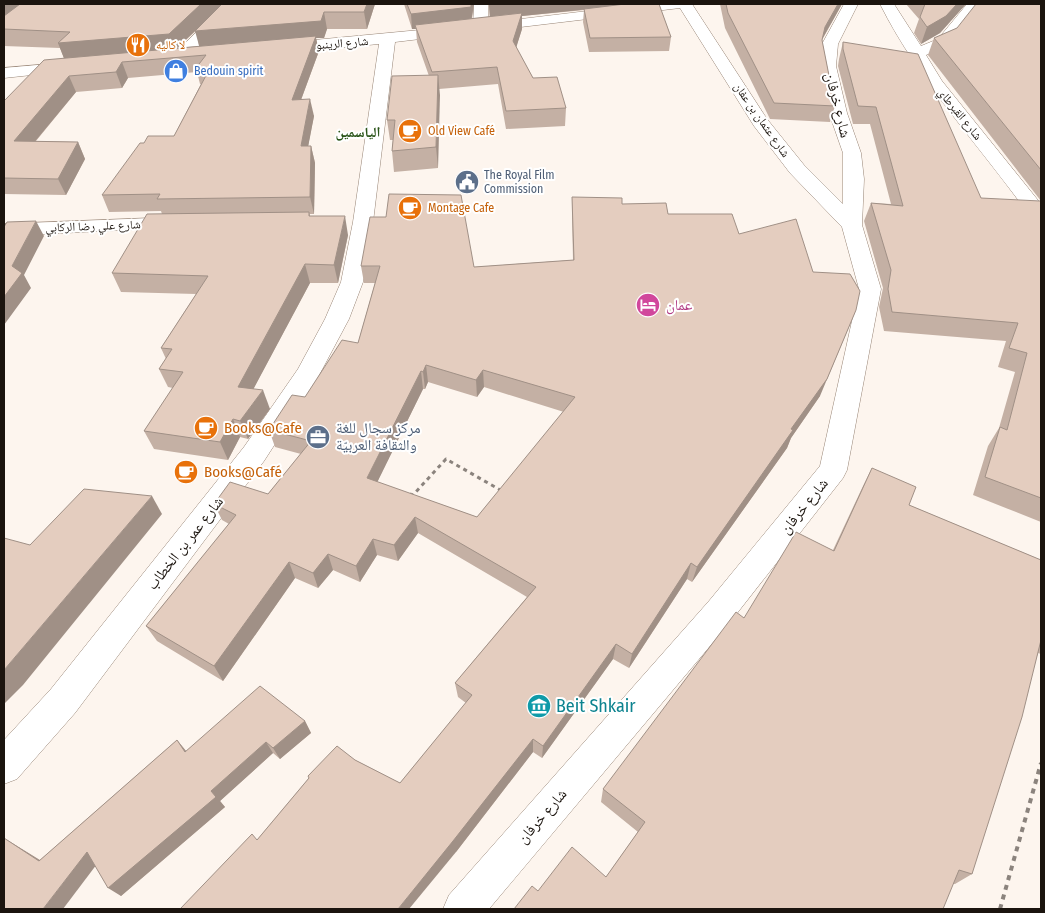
<svg xmlns="http://www.w3.org/2000/svg" width="1045" height="913" font-family="'Fira Sans Condensed','Noto Naskh Arabic',sans-serif">
  <style>
    .lines { fill: none; stroke-linecap: round; stroke-linejoin: round }
    .minor-casing { stroke: #978475; stroke-width: 1 }
    .path-far1 { stroke: #8b837d; stroke-width: 3; stroke-dasharray: 4 4; stroke-linecap: butt }
    .path { stroke: #8b837d; stroke-width: 4; stroke-dasharray: 5 5; stroke-linecap: butt }
    .minor { fill: #fff; fill-rule: evenodd }
    .wall { fill: #c4b0a4; fill-rule: evenodd }
    .shaded-wall { fill: #a09086 }
    .building { fill: #e4cdbf; stroke: #a09086; fill-rule: evenodd }
    .labels { text-anchor: middle; dominant-baseline: central; stroke-width: 4; stroke-linejoin: round; paint-order: stroke }
    .far-street-label { font-size: 12px; fill: #1b140e; stroke: #fff }
    .far-food-label { font-size: 12px; fill: #c56008; stroke: #fff; text-anchor: start }
    .far-shop-label { font-size: 12px; fill: #366cbe; stroke: #fff; text-anchor: start }
    .far-service-label { font-size: 12px; fill: #4e5e75; stroke: #fff; text-anchor: start }
    .far-neighbourhood-label { font-size: 14px; font-weight: bold; fill: #295318; stroke: #fff }
    .street-label { font-size: 15px; fill: #1b140e; stroke: #fff }
    .hotel-label { font-size: 15px; fill: #b23c85; stroke: #fff; text-anchor: start }
    .food-label { font-size: 15px; fill: #c56008; stroke: #fff; text-anchor: start }
    .service-label { font-size: 15px; fill: #4e5e75; stroke: #fff; text-anchor: start }
    .near-culture-label { font-size: 18px; fill: #0d838f; stroke: #fff; text-anchor: start }
  </style>
  <rect width="100%" height="100%" fill="#fdf5ee"/>
  <g class="lines">
    <g class="minor-casing">
      <g id="minor">
        <path d="M225 4H240L186 60H174L172 57 174 54Z"/>
        <path d="M474 4H488V23L646 4H692L767 119 804 165 843 204V153L829 113 820 66 822 44 844 4H858L838 44 836 66 847 113 861 153 864 179 862 225 881 289 847 470 843 478 731 621 489 909H443L449 895 709 601 820 466 859 289 842 227 790 173 754 126 680 8 395 42 373 222 363 282 349 319 317 379 264 461 75 713 17 779 4 784V740L51 689 244 447 298 369 325 319 341 282 353 222 379 44 282 53 274 48 282 43 473 25Z"/>
        <path d="M880 4H894L921 46 938 39 967 4H982L950 45 926 55 942 81 1041 204V224L1034 222C983 149 920 84 880 4Z"/>
        <path d="M72 62 78 64 80 67 78 70 4 78V68Z"/>
        <path d="M177 217 184 219 187 223 184 227 4 236V224Z"/>
      </g>
    </g>
    <path class="path-far1" d="M410 494 413 495 446 459 502 491"/>
    <path class="path" d="M1000 909 1041 763"/>
    <use href="#minor" class="minor"/>
  </g>
  <g class="wall">
    <path d="M4 4H375L367 29H327L324 38H316L319 51 301 100 314 116 308 146H311L315 163 314 214H310V216L348 235 338 283H310L253 389 270 409 248 439 240 437 228 460 154 449 144 431 173 388 168 387 159 369 166 359 161 348 196 294 121 292 112 273 162 214 161 211 109 212 102 195 144 143 174 136 201 84H200L197 72 128 78 122 88 76 92 36 141 78 142 85 159 66 195 4 194V101L64 58 60 48 4 46ZM197 30 199 46 177 48Z"/>
    <path d="M404 4H474L472 19 490 17 489 4H659L671 37 669 51 589 52 583 22 584 10 522 16V29L516 47 533 78 566 108 565 126 506 129 498 84 439 89 438 168 394 172 392 151 393 140H390L387 120 429 76 417 42 416 29H412Z"/>
    <path d="M720 4H842L822 40 835 106 830 122 770 119 725 28Z"/>
    <path d="M906 4H966L940 33 921 44 914 33 919 19Z"/>
    <path d="M1041 4V201L928 55 934 38 957 28Z"/>
    <path d="M843 42 981 198 1041 202V522L973 495 988 446 999 428 1015 372 998 367 1006 341 884 331 879 307 883 288 864 221 871 203 891 204 870 124H853L838 66 839 59Z"/>
    <path d="M572 197 622 204 668 214 739 234 820 396 791 438 787 448 692 582 687 579 629 668 613 659 542 758 533 752 456 852 257 840 309 778 308 776 355 760 400 783 466 703 458 697 455 683 527 597 418 533 398 561 377 555 360 582 333 570 318 588 295 578 223 681 157 641 146 626 229 524 222 520 214 504 268 494 301 454 275 447 269 430 305 397 358 343 375 283H364L361 266 474 267 573 260 572 214ZM428 382 477 397 484 387 564 412 477 517 377 482 423 389H425Z"/>
    <path d="M872 468 909 505 1041 560V654L1038 653 972 874 955 884 538 891 606 877 638 832 601 802 603 789 744 618 833 550 863 486Z"/>
    <path d="M305 721 311 733 280 759 273 753 220 801 225 807 121 896 96 866 4 909V838L40 860 177 740 186 751Z"/>
  </g>
  <g class="shaded-wall">
    <path d="M4 4H23L4 22Z"/>
    <path d="M201 4H223L174 51 65 61 58 43Z"/>
    <path d="M367 4H375L367 29 364 12Z"/>
    <path d="M471 4H474L471 22 415 25 416 29H412L411 14Z"/>
    <path d="M497 4H638L522 16V29L513 58 490 20 489 5Z"/>
    <path d="M838 4H842L820 43 825 27Z"/>
    <path d="M957 4H966L940 33 921 44 927 27Z"/>
    <path d="M324 12 327 29 324 38H316L319 51 295 116 200 49 195 31Z"/>
    <path d="M122 62 128 78 122 88 116 72Z"/>
    <path d="M438 75 440 95 438 168 436 147Z"/>
    <path d="M69 76 76 92 22 157 14 141Z"/>
    <path d="M310 99 314 116 305 163 301 146Z"/>
    <path d="M78 142 85 159 66 195 58 179Z"/>
    <path d="M311 146 315 163 314 214 310 197Z"/>
    <path d="M345 216 348 235 338 283 334 265Z"/>
    <path d="M36 221 44 236 24 275 31 288 4 325V297L12 266Z"/>
    <path d="M305 264 310 283 245 405 238 387Z"/>
    <path d="M856 310 820 396 791 438 787 448 692 582 697 567Z"/>
    <path d="M426 365 428 382 425 389 423 372Z"/>
    <path d="M483 370 484 387 477 397 476 380Z"/>
    <path d="M421 371 423 389 371 495 367 478Z"/>
    <path d="M263 390 270 409 248 439 240 421Z"/>
    <path d="M233 419 240 437 228 460 220 442Z"/>
    <path d="M152 496 162 514 23 685 4 704V670Z"/>
    <path d="M415 517 418 533 398 561 394 545Z"/>
    <path d="M373 539 377 555 360 582 356 566Z"/>
    <path d="M328 554 333 570 318 588 313 573Z"/>
    <path d="M289 562 295 578 223 681 214 666Z"/>
    <path d="M691 563 687 579 629 668 632 654Z"/>
    <path d="M616 644 613 659 542 758 543 746Z"/>
    <path d="M305 721 311 733 280 759 273 748Z"/>
    <path d="M533 739V752L456 852 409 909H398Z"/>
    <path d="M177 740 186 751 185 752Z"/>
    <path d="M266 742 273 753 220 801 225 807 121 896 108 888 211 791Z"/>
    <path d="M4 838 54 869 39 861Z"/>
    <path d="M87 852 100 860 63 909H43Z"/>
  </g>
  <g class="building">
    <path d="M20 4H201L169 34 58 43 70 32 4 29V16Z"/>
    <path d="M222 4H367L364 12H324L321 21 195 31Z"/>
    <path d="M407 4H471V7L411 14Z"/>
    <path d="M625 4H659L671 37 590 38 584 9Z"/>
    <path d="M726 4H838L825 27 822 40 835 106 774 103 728 13Z"/>
    <path d="M925 4H957L946 16 927 27 920 17Z"/>
    <path d="M976 4H1041V170L934 38 957 28Z"/>
    <path d="M522 13 513 41 533 78 557 77 566 108 506 111 497 67 432 72 415 25Z"/>
    <path d="M316 36 292 100 310 99 301 146H311L310 197 157 199 160 194 102 195 140 143H144L148 136H174L210 68H196L206 55 122 62 116 72 69 76 14 141 78 142 58 179 4 178V101L44 60Z"/>
    <path d="M843 42 918 54 981 198 1040 201 1041 202V498L985 477 1000 427 1007 430 1027 353 1009 348 1018 323 892 312 888 289 891 270 871 203 903 206 876 107 858 106 843 49Z"/>
    <path d="M438 75 436 147 392 151 395 120H387L392 76Z"/>
    <path d="M389 194 461 195 474 267 574 260 572 197 622 198V204L666 203 668 214H732L739 234 796 219 813 272 850 274 860 291 856 310 827 379 791 429 793 430 697 567 691 563 632 654 616 644 543 746 533 739 453 841 398 909H180L252 834 257 840 309 778 308 776 337 746 355 760 400 783 472 695 455 683 536 587 415 517 394 545 373 539 356 566 328 554 313 573 289 562 214 666 146 626 236 515 214 504 230 482 268 494 311 441 269 430 292 395 305 397 342 340 358 343 380 266H361L370 217H386ZM426 365 476 380 483 370 575 397 477 517 367 478 421 371 423 372Z"/>
    <path d="M309 212V216H345L334 265 305 264 238 387 263 390 240 421 233 419 220 442 144 431 183 372 159 369 172 349 161 348 208 276 112 273 147 214Z"/>
    <path d="M36 221 12 266 22 273 4 297V227L7 222Z"/>
    <path d="M872 468 916 487 909 505 1041 560V640L1022 717 972 874 959 870 943 909H514L532 886 538 891 572 847 606 877 645 822 603 789 736 612 744 618 796 532 834 551Z"/>
    <path d="M84 489 152 496 4 670V538L30 545Z"/>
    <path d="M260 686 305 721 273 748 266 742 211 791 216 797 108 888 87 852 43 909H4V838L39 861 177 740 185 752Z"/>
  </g>
  <defs>
    <g id="restaurant-disc" transform="scale(1.25)"><circle r="9.5" fill="#e8710a" stroke="#fff"/><path d="M-5-6h1v4h1v-4h1v4h1v-4h1v5L-1.5 .5V6h-2V.5L-5-1ZM5-6V6H3V1.5H1.5Q1.5-4 5-6Z" fill="#fff"/></g>
    <g id="shop-disc" transform="scale(1.25)"><circle r="9.5" fill="#3f7fe0" stroke="#fff"/><path d="M-5-2.5h2.3a2.7 3.5 0 0 1 5.4 0H5L5.5 6h-11ZM-1.5-2.5h3a1.5 2.3 0 0 0-3 0Z" fill="#fff"/></g>
    <g id="cafe-disc" transform="scale(1.25)"><circle r="9.5" fill="#e8710a" stroke="#fff"/><path d="M-5.5-4.5H6V0H3Q3 3.5 0 3.5H-2.5Q-5.5 3.5-5.5 0ZM3-3.2v2h1.7v-2ZM-6 4.5H4V6H-6Z" fill="#fff"/></g>
    <g id="civic-disc" transform="scale(1.25)"><circle r="9.5" fill="#5c6f8a" stroke="#fff"/><path d="M-.6-6.5H3V-4.5H.6V-3L4-1V1h2V6H-6V1h2V-1L-.6-3ZM-1.2 2.5V6h2.4V2.5Z" fill="#fff"/></g>
    <g id="hotel-disc" transform="scale(1.25)"><circle r="9.5" fill="#d1479c" stroke="#fff"/><path d="M-6-4.5h1.5V1H6V5H4.5V3h-9V5H-6ZM-4 0a1.8 1.8 0 1 1 3.6 0ZM.5 0V-2.5h3Q6-2.5 6 0Z" fill="#fff"/></g>
    <g id="office-disc" transform="scale(1.25)"><circle r="9.5" fill="#5c6f8a" stroke="#fff"/><path d="M-6-3h4V-5.5h4V-3h4V5H-6ZM-1-4.5V-3h2v-1.5ZM-6 0V1H6V0Z" fill="#fff"/></g>
    <g id="museum-disc" transform="scale(1.25)"><circle r="9.5" fill="#0f9aa8" stroke="#fff"/><path d="M0-6L6-3V-2H-6V-3ZM-5-1h2V3h-2ZM-1-1h2V3h-2ZM3-1h2V3H3ZM-6 4H6V6H-6Z" fill="#fff"/></g>
  </defs>
  <g fill-rule="evenodd">
    <use href="#restaurant-disc" x="138" y="45"/>
    <use href="#shop-disc" x="176" y="71"/>
    <use href="#cafe-disc" x="410" y="131"/>
    <use href="#civic-disc" x="467" y="182"/>
    <use href="#cafe-disc" x="410" y="208"/>
    <use href="#hotel-disc" x="648" y="305"/>
    <use href="#cafe-disc" x="206" y="428"/>
    <use href="#office-disc" x="318" y="437"/>
    <use href="#cafe-disc" x="186" y="472"/>
    <use href="#museum-disc" x="539" y="706"/>
  </g>
  <g class="labels">
    <g class="far-street-label">
      <text transform="translate(342 43) rotate(-5)">شارع الرينبو</text>
      <text transform="translate(960 114) rotate(51)">شارع القبرطاي</text>
      <text transform="translate(762 120) rotate(55)">شارع عثمان بن عفان</text>
      <text transform="translate(93 226) rotate(-2)">شارع علي رضا الركابي</text>
    </g>
    <g class="far-food-label">
      <text x="156" y="45">لا كاليه</text>
      <text x="428" y="131">Old View Café</text>
      <text x="428" y="208">Montage Cafe</text>
    </g>
    <g class="far-shop-label">
      <text x="194" y="71">Bedouin spirit</text>
    </g>
    <g class="far-service-label">
      <text x="484" y="175">The Royal Film<tspan x="484" dy="14">Commission</tspan></text>
    </g>
    <g class="far-neighbourhood-label">
      <text x="358" y="132">الياسمين</text>
    </g>
    <g class="street-label">
      <text transform="translate(838 105) rotate(76)">شارع خرفان</text>
      <text transform="translate(804 506) rotate(-51)">شارع خرفان</text>
      <text transform="translate(185 543) rotate(-52)">شارع عمر بن الخطاب</text>
      <text transform="translate(542 816) rotate(-49)">شارع خرفان</text>
    </g>
    <g class="hotel-label">
      <text x="666" y="305">عمان</text>
    </g>
    <g class="food-label">
      <text x="224" y="428">Books@Cafe</text>
      <text x="204" y="472">Books@Café</text>
    </g>
    <g class="service-label">
      <text x="336" y="428">مركز سجال للغة<tspan x="336" dy="17">والثقافة العربيّة</tspan></text>
    </g>
    <g class="near-culture-label">
      <text x="556" y="706">Beit Shkair</text>
    </g>
  </g>
  <rect width="1045" height="913" fill="none" stroke="#1b140e" stroke-width="10"/>
</svg>
